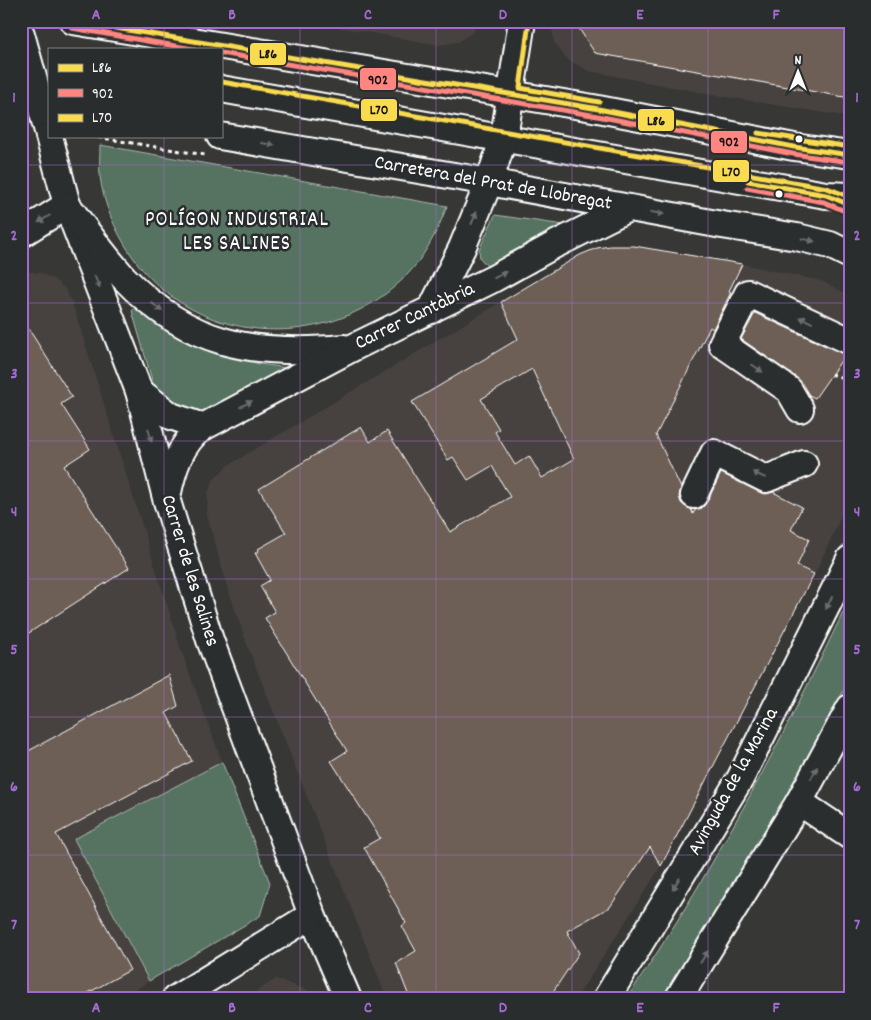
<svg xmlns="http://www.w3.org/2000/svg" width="871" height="1020" font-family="Dekko,sans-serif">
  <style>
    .built { fill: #47433f }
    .green { fill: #577260; stroke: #abb8b0 }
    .building { fill: #6d5e54; stroke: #fff; fill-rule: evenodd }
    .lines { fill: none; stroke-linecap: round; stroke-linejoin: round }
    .minor-casing { stroke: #fff; stroke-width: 30 }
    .path { stroke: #fff; stroke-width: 3; stroke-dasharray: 4 4; stroke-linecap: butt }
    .minor { stroke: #2a2d2e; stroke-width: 26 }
    .bus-1-casing { stroke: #2a2d2e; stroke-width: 9 }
    .bus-2-casing { stroke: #2a2d2e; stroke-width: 9 }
    .bus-3-casing { stroke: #2a2d2e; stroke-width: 9 }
    .bus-1 { stroke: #f9db4f; stroke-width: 5 }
    .bus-2 { stroke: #ff8680; stroke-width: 5 }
    .bus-3 { stroke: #f9db4f; stroke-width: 5 }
    .oneway { fill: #6a6c6d }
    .grid { fill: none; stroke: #a36bd2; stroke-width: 1; stroke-opacity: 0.55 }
    .bus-dot { fill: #fff; stroke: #2a2d2e; stroke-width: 2 }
    .labels { text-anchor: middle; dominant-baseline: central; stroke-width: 5; stroke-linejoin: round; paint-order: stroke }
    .street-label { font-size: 20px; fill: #fff; stroke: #2a2d2e }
    .neighbourhood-label { font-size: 21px; letter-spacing: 1px; fill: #fff; stroke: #2a2d2e }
    .line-badge { stroke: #2a2d2e; stroke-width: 2 }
    .pale-badge-label { font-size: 14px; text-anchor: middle; font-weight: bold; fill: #111 }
    .neatline { fill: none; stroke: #a36bd2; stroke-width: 2 }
    .grid-label { font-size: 16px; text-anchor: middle; font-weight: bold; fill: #a36bd2 }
  </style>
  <rect width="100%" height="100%" fill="#373736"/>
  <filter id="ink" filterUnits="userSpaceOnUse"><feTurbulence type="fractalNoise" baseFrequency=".02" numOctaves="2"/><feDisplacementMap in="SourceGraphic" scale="10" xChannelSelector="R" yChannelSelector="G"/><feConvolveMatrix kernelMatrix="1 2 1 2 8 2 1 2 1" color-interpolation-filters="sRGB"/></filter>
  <g filter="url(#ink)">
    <g class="built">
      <path d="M303 21H480L472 33 458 42 439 45Z"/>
      <path d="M551 21H850V117L714 95 589 71 568 60 559 49 554 42Z"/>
      <path d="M742 264 821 281 850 295V496L815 574 692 513 656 435Z"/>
      <path d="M21 271 41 273 55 280 65 289 72 302 182 653 222 762 74 839 149 981 120 999H21Z"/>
      <path d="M501 302 574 459 460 526 661 866 576 999H387L248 647 226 583 207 514 208 493 214 479 227 466Z"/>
      <path d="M276 979 315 993 317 999H245Z"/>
    </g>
    <g class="green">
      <path d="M100 145 447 206C437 233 423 260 402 280 323 355 191 345 130 253 115 230 103 203 100 176 99 166 100 155 100 145Z"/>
      <path d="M495 215 564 225 499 264 487 266 480 258 479 250Z"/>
      <path d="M135 307 144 310 210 349 259 364 288 368 213 410 190 412 167 402 154 387 132 311Z"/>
      <path d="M850 598V678L796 783 666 999H626C713 873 784 736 850 598Z"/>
      <path d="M222 762 270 883 260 916 149 981 74 839Z"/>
    </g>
    <g class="building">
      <path d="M574 21H850V98L595 53Z"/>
      <path d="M610 246H634L742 264 729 291 731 292 713 329 710 327 656 435 681 488 679 496 681 503 691 509 693 514 695 510 702 508 707 502 721 473 759 492 766 494 773 492 802 507 791 530 809 539 797 566 814 574 661 866 650 847 610 907 567 931 579 953 548 999H410L396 963 416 951 402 926 406 923 364 847 380 838 331 761 347 751 265 618 275 612 260 586 270 580 255 553 259 551 258 549 286 533 259 489 361 427 370 442 387 431 450 532 510 497 492 466 468 480 453 457 448 460 412 402 518 339 501 302 580 255 597 248ZM532 369 574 459 542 478 529 456 515 465 495 432 499 429 481 399Z"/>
      <path d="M755 313 845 355 815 398 809 395 797 378 741 339Z"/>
      <path d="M21 317 72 397 61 404 90 449 64 466 129 568 21 638Z"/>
      <path d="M169 675 178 706 166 713 192 761 56 834 130 970 77 999H21V755Z"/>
    </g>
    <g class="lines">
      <g class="minor-casing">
        <g id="minor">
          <path d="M73 21 593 108 794 147 850 155"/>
          <path d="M21 34 49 135"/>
          <path d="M221 89 826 195 850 196"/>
          <path d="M49 136 67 205 139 391 166 498 210 640 312 915 348 999"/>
          <path d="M220 136 489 182 722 225 797 237 830 245 850 255"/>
          <path d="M21 234 67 205C85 229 103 255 124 278 189 346 254 356 344 348"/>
          <path d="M431 310 462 248 489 182 504 137 522 21"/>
          <path d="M139 391 171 416 203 427"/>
          <path d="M800 409 789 390 722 344 748 293 850 341"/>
          <path d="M694 495 714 453 766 479 804 464"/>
          <path d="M167 497C172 472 180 442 203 427L354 347 493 279 556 244 628 208"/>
          <path d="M799 802 850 836"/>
          <path d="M175 999 312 915"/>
          <path d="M606 999 740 779 850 559"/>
          <path d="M678 999 799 802 850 708"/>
        </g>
      </g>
      <g class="path">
        <path d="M90 136 205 155"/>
        <path d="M831 374 850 380"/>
      </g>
      <use href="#minor" class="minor"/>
      <g class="bus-1-casing">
        <g id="bus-1">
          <path d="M74 21 593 108 794 147 850 155"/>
          <path d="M748 181 826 195 850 205"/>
        </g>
      </g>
      <g class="bus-2-casing">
        <g id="bus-2">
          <path d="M72 28 193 49"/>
          <path d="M221 53 592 115 793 154 849 162"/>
          <path d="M747 188 824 202 847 212"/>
        </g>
      </g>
      <g class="bus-3-casing">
        <g id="bus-3">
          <path d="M529 22 520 88 599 102"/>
          <path d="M222 82 827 188 850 197"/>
          <path d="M758 133 850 147"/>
        </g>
      </g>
      <use href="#bus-1" class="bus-1"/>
      <use href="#bus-2" class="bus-2"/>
      <use href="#bus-3" class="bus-3"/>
    </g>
    <defs><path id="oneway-solid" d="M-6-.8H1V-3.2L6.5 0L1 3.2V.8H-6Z" transform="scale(1.25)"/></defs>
    <g class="oneway">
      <use href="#oneway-solid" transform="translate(268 144) rotate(10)"/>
      <use href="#oneway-solid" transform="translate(657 213) rotate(10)"/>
      <use href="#oneway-solid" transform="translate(474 218) rotate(-68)"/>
      <use href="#oneway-solid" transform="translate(44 219) rotate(148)"/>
      <use href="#oneway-solid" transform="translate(808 240) rotate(13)"/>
      <use href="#oneway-solid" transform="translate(500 275) rotate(-29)"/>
      <use href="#oneway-solid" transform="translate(97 282) rotate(69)"/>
      <use href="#oneway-solid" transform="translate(157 307) rotate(38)"/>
      <use href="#oneway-solid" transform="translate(806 320) rotate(-155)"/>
      <use href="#oneway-solid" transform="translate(757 368) rotate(35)"/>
      <use href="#oneway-solid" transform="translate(246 404) rotate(-28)"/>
      <use href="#oneway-solid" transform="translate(150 435) rotate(76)"/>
      <use href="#oneway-solid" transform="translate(759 475) rotate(-155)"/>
      <use href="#oneway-solid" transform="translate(829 603) rotate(117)"/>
      <use href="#oneway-solid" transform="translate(814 773) rotate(-62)"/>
      <use href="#oneway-solid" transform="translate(676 884) rotate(121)"/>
      <use href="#oneway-solid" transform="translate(704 957) rotate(-58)"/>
    </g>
  </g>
  <path class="grid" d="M164 21V49M300 21V999M436 21V999M572 21V999M708 21V999M164 136V999M21 165H850M21 303H850M21 441H850M21 579H850M21 717H850M21 855H850"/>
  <g class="bus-dot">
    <circle cx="799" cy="139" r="4.5"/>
    <circle cx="779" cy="194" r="4.5"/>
  </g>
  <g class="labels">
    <g class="street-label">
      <text transform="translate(493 184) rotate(10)">Carretera del Prat de Llobregat</text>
      <text transform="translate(415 317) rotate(-26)">Carrer Cantàbria</text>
      <text transform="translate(189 571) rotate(73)">Carrer de les Salines</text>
      <text transform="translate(734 782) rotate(-61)">Avinguda de la Marina</text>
    </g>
    <g class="neighbourhood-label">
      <text x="237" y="221">POLÍGON INDUSTRIAL<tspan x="237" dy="24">LES SALINES</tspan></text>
    </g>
  </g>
  <g class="line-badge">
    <rect x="249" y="42" width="38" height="24" rx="5" fill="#f9db4f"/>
    <rect x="359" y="67" width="38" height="24" rx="5" fill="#ff8680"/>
    <rect x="360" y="98" width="38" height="24" rx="5" fill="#f9db4f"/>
    <rect x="637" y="108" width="38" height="24" rx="5" fill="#f9db4f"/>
    <rect x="710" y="130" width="38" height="24" rx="5" fill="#ff8680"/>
    <rect x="712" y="159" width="38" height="24" rx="5" fill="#f9db4f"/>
  </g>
  <g class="pale-badge-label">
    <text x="268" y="58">L86</text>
    <text x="378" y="84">902</text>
    <text x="379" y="114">L70</text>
    <text x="656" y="125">L86</text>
    <text x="729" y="146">902</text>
    <text x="731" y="176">L70</text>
  </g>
  <rect width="871" height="1020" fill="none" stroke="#2a2d2e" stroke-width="55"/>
  <rect x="48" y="48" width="175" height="90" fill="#2a2d2e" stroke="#7f8182"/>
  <rect x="58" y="64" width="25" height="8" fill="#f9db4f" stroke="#7f8182"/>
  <text x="92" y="72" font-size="15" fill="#ffffff">L86</text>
  <rect x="58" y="89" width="25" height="8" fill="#ff8680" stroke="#7f8182"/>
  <text x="92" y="98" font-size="15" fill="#ffffff">902</text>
  <rect x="58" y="114" width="25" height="8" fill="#f9db4f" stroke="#7f8182"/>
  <text x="92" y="122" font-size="15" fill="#ffffff">L70</text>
  <g transform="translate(798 72)" stroke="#2a2d2e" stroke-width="4" paint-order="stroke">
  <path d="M0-4L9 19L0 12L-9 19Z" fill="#ffffff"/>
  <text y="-8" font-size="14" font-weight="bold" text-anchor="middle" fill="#ffffff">N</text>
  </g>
  <rect x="28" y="28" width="816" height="964" class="neatline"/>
  <g class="grid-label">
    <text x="96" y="19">A</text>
    <text x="232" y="19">B</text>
    <text x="368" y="19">C</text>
    <text x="503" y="19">D</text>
    <text x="640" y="19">E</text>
    <text x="776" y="19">F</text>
    <text x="14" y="102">1</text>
    <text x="857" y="102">1</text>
    <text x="14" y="240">2</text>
    <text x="857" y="240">2</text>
    <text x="14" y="378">3</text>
    <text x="857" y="378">3</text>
    <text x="14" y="516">4</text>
    <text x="857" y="516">4</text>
    <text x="14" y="654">5</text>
    <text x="857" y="654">5</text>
    <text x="14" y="791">6</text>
    <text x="857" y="791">6</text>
    <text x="14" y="929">7</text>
    <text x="857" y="929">7</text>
    <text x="96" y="1012">A</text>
    <text x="232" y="1012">B</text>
    <text x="368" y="1012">C</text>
    <text x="503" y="1012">D</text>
    <text x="640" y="1012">E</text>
    <text x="776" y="1012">F</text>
  </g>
</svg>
